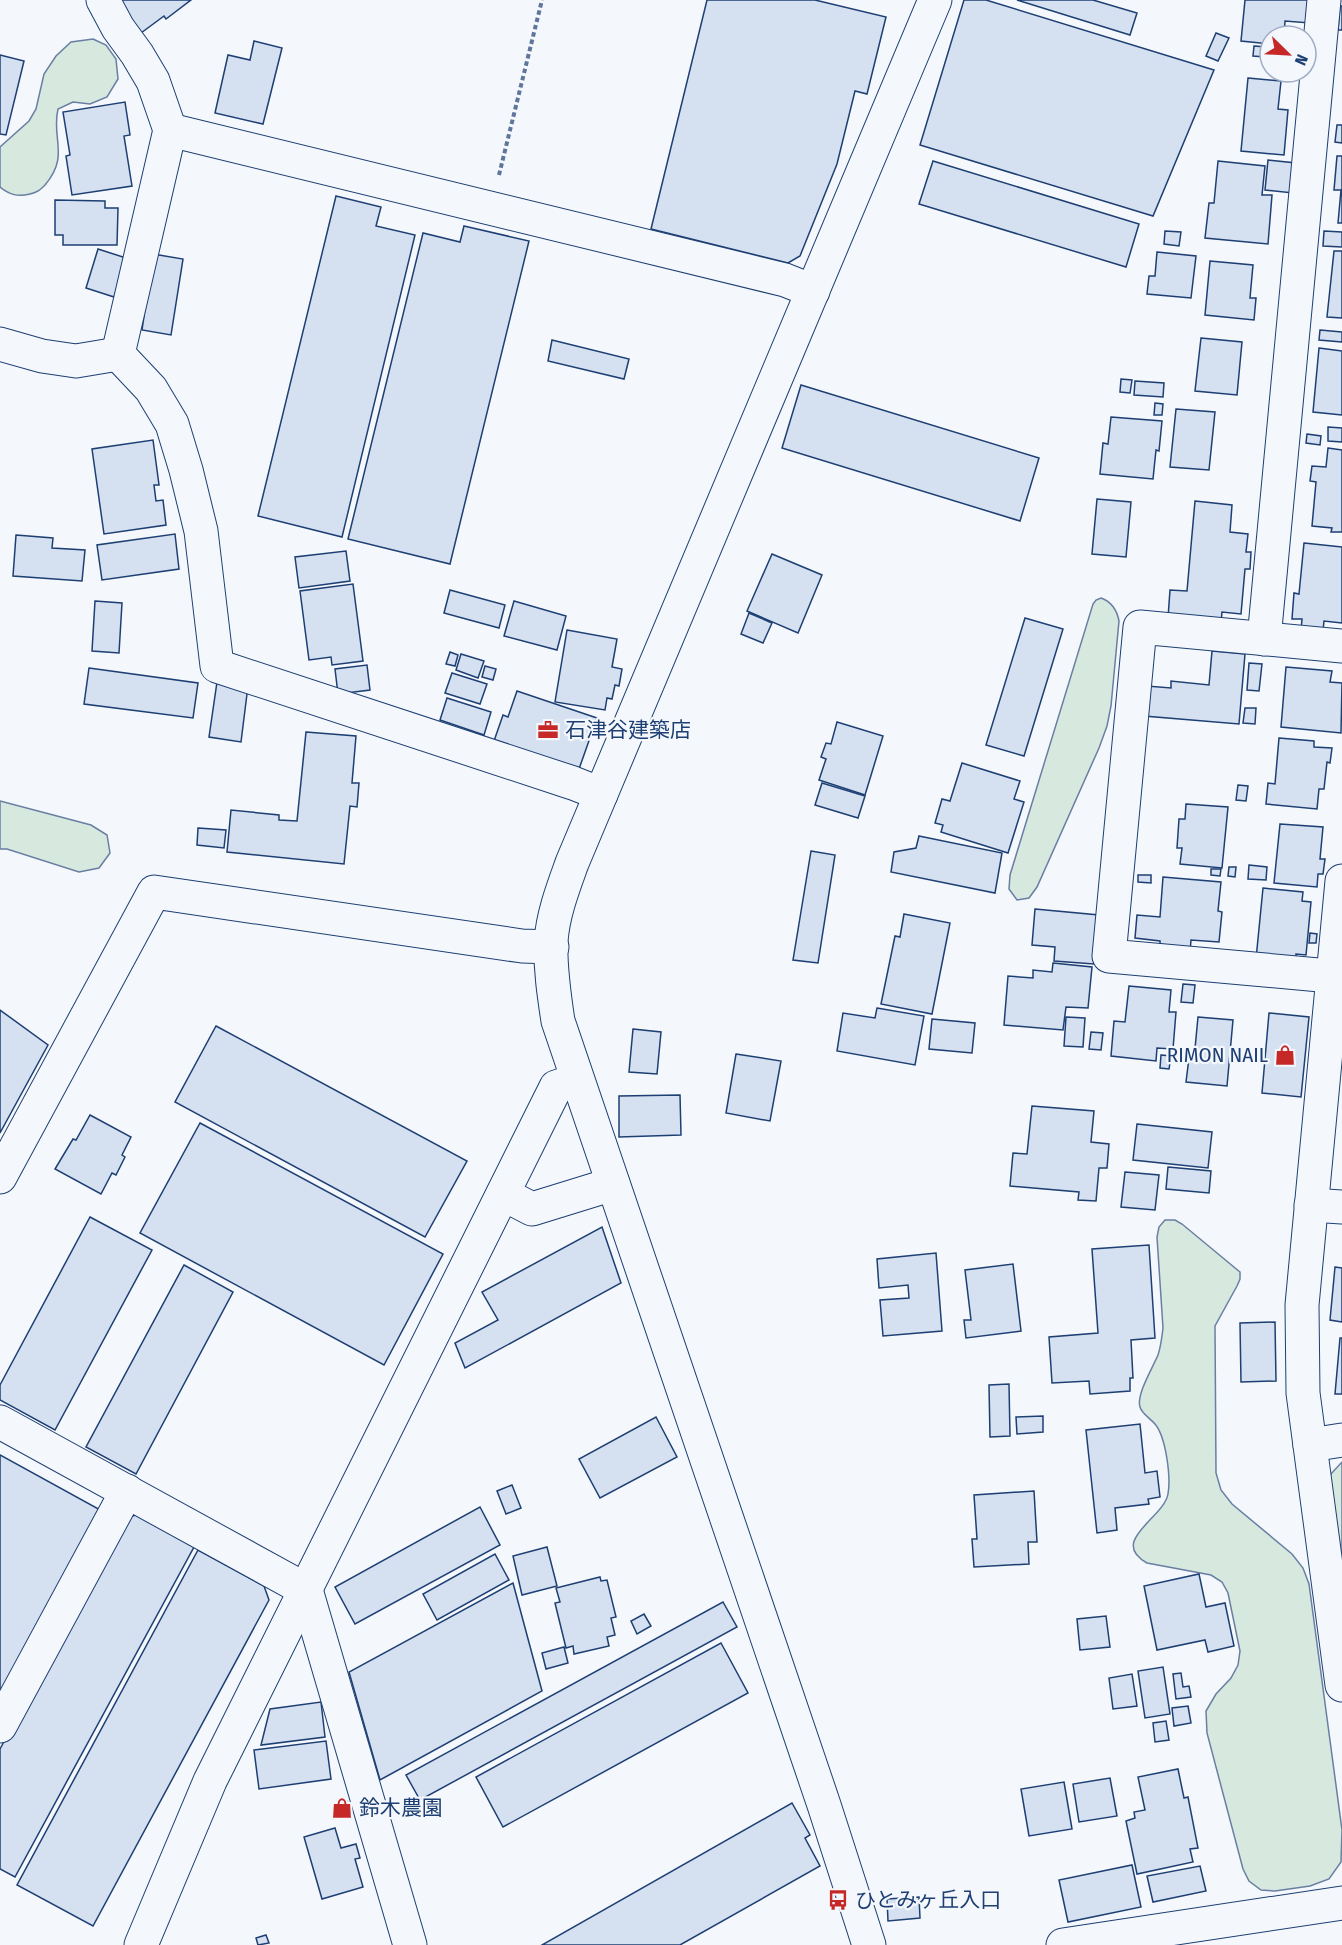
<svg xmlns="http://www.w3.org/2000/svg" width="1342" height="1945" font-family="'Fira Sans Condensed','Noto Sans JP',sans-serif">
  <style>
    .green { fill: #d7e8df; stroke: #687fa3; stroke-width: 1.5 }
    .building { fill: #d5e0f0; stroke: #1d3f73; stroke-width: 1.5 }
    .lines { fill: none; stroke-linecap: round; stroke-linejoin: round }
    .street-casing { stroke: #1d3f73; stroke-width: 35 }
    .secondary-casing { stroke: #1d3f73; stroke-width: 35 }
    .path { stroke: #5e769c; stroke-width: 4; stroke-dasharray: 4.5 3; stroke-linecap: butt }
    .street { stroke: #f4f7fb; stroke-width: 33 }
    .secondary { stroke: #f4f7fb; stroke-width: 33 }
    .labels { text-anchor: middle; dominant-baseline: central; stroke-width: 4.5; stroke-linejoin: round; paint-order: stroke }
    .poi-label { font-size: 21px; fill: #1d3f73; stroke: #f4f7fb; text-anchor: start }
  </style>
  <rect width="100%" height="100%" fill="#f4f7fb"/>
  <g class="green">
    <path d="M93 39 106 45 116 59 118 79 107 97 90 104 73 102 58 109C51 138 70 156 45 185 40 190 38 192 30 194 18 197 10 195 0 187V147L29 121 36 109 44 74 56 56 71 42Z"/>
    <path d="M1101 598C1112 602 1117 610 1119 621L1111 706 1107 726 1099 748 1037 887 1029 898 1017 900 1009 889 1010 875 1093 604 1096 600Z"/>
    <path d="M0 801 91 825 107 835 110 853 99 868 79 872 7 849H0Z"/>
    <path d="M1165 1220H1175L1182 1224 1240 1272V1279L1237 1286 1215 1326 1216 1473 1221 1490 1232 1504 1292 1554 1303 1568 1309 1584 1342 1830 1341 1862 1329 1879 1310 1886 1275 1891 1261 1890 1249 1881 1243 1869 1207 1733 1206 1711 1216 1694 1231 1678 1238 1665 1240 1651 1228 1593 1222 1582 1211 1575 1147 1563C1108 1541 1164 1518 1168 1494 1171 1477 1166 1437 1155 1424 1150 1418 1142 1414 1140 1407 1136 1395 1153 1367 1158 1355 1161 1346 1162 1337 1163 1328L1157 1237 1159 1227Z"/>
    <path d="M1342 1462V1563L1330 1475Z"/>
  </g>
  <g class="building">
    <path d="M116 0H191L166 19 164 16 141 33Z"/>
    <path d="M707 0H815L886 17 867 94 855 91 837 164 800 256 788 263 651 229Z"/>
    <path d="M964 0H986L1214 70 1153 216 920 145Z"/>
    <path d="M1017 0H1093L1137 13 1130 35Z"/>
    <path d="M1245 0H1312L1310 23 1285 21 1284 36H1270V44L1241 41Z"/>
    <path d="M1340 6H1342V30H1338Z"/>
    <path d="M1216 33 1229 38 1218 61 1206 56Z"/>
    <path d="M254 41 282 48 263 124 215 113 228 55 250 60Z"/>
    <path d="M1254 46 1267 47 1265 57 1253 56Z"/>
    <path d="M0 55 24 61 6 135 0 134Z"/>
    <path d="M1248 78 1281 81 1278 109 1288 110 1284 155 1241 151Z"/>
    <path d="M125 102 130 135 124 136 132 186 72 195 66 156 70 155 63 112Z"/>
    <path d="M1337 125H1342V143L1335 142Z"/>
    <path d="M1337 156H1342V223H1338L1341 190H1334Z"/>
    <path d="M1268 160 1296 163 1293 193 1265 190Z"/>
    <path d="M933 161 1139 224 1126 267 919 204Z"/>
    <path d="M1218 161 1265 166 1262 195H1272L1268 244 1205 238 1209 203H1214Z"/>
    <path d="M336 196 381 207 376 226 415 235 342 537 258 516Z"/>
    <path d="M55 200 105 201V208H118L117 245H63V235H55Z"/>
    <path d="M464 226 529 241 450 564 348 539 423 233 460 242Z"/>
    <path d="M1165 231 1181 232 1179 246 1164 244Z"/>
    <path d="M1324 231 1342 232V247L1323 246Z"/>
    <path d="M98 249 126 258 114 297 86 288Z"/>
    <path d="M1334 251H1342V318L1327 317Z"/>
    <path d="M1157 252 1196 256 1191 298 1147 294 1149 276H1155Z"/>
    <path d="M153 254 183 259 171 335 142 330Z"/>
    <path d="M1210 261 1253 265 1250 298H1256L1254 320 1205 315Z"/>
    <path d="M1320 330 1342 332V342L1319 340Z"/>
    <path d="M1201 338 1242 342 1237 395 1195 391Z"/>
    <path d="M552 340 629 359 624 379 548 361Z"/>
    <path d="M1319 348 1342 351V415L1313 412Z"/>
    <path d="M1121 379 1132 380 1130 393 1120 392Z"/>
    <path d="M1135 381 1164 383 1163 397 1134 395Z"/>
    <path d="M801 385 1039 458 1020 521 782 448Z"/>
    <path d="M1155 403 1163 404 1162 415H1154Z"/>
    <path d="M1176 409 1215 412 1209 470 1170 467Z"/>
    <path d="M1111 417 1162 421 1159 451 1156 450 1153 479 1100 474 1103 443 1108 444Z"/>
    <path d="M1328 427 1342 428V442L1328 441Z"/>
    <path d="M1307 434 1321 436 1320 445 1306 443Z"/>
    <path d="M153 440 159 485H154L156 501 163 500 166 525 104 534 92 449Z"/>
    <path d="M1328 448 1342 450V532H1331L1332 528 1312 526 1316 482 1310 481 1312 466 1326 467Z"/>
    <path d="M1097 499 1131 502 1126 557 1092 554Z"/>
    <path d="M1195 501 1232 505 1230 532 1248 534 1246 552H1251L1250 569H1245L1241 614 1222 612 1221 623 1168 618 1170 590 1187 591Z"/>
    <path d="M175 534 179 569 102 580 97 545Z"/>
    <path d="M16 535 53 538 52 548 85 550 82 581 13 576Z"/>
    <path d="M1304 543 1342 547V623L1324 621 1323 631 1301 630 1302 619H1292L1294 593 1299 594Z"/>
    <path d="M346 551 350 581 299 588 295 557Z"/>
    <path d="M772 554 822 575 798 633 747 611Z"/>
    <path d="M353 584 363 661 332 665 331 657 309 660 300 591Z"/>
    <path d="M450 590 505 605 499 628 444 613Z"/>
    <path d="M95 601 122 603 119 653 92 651Z"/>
    <path d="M514 601 566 616 557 650 504 636Z"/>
    <path d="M749 613 772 623 763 643 741 634Z"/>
    <path d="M1025 618 1063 629 1024 756 986 745Z"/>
    <path d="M567 630 617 639 612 667 622 669 619 686 615 685 612 699 607 698 605 710 555 702Z"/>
    <path d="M1212 651 1245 654 1239 724 1144 716 1147 686 1171 688V681L1209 685Z"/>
    <path d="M450 652 458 655 455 666 446 664Z"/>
    <path d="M461 654 484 661 478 678 456 670Z"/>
    <path d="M1249 663 1262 664 1259 691 1247 690Z"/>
    <path d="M367 665 370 690 338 694 335 669Z"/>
    <path d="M485 666 496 669 493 680 482 677Z"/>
    <path d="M1286 667 1332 671 1330 682 1342 683 1341 733 1281 727Z"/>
    <path d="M89 668 198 683 193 718 84 704Z"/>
    <path d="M452 673 487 684 480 704 445 693Z"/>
    <path d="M217 682 248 686 241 742 209 737Z"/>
    <path d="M517 691 597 718 579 769 494 741 503 715 508 717Z"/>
    <path d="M447 698 491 712 484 735 440 720Z"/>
    <path d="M1245 708H1256L1255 724 1243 723Z"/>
    <path d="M837 722 883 736 865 795 819 780 826 759 821 757 826 743 831 744Z"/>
    <path d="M306 732 356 736 352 783H359L357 807 350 806 344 864 227 852 231 810 279 815V820L297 821Z"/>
    <path d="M1279 738 1314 741V747L1332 748 1330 763 1327 762 1324 789H1319L1317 809 1266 804 1268 783 1275 784Z"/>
    <path d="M962 763 1020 781 1014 799 1024 802 1008 853 941 832 943 825 935 823 942 799 950 801Z"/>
    <path d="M822 783 865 796 858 818 815 805Z"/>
    <path d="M1238 785 1248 786 1246 801 1236 800Z"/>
    <path d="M1186 804 1228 807 1222 868 1180 864 1182 848H1177L1179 819H1185Z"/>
    <path d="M1280 824 1323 827 1320 859H1325L1323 874H1318L1317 887 1274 883Z"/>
    <path d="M198 828 226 830 224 848 197 845Z"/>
    <path d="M919 836 1002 853 995 893 891 872 894 852 916 848Z"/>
    <path d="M811 851 835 855 818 963 793 960Z"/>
    <path d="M1249 865 1267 867 1266 880 1248 879Z"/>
    <path d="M1229 867H1236L1235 877 1228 876Z"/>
    <path d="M1211 869H1221L1220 876 1211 875Z"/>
    <path d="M1138 875H1151V883L1138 882Z"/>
    <path d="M1163 877 1221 882 1218 911 1222 912 1219 942 1191 940 1190 953 1160 950V941L1135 938 1137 915 1160 917Z"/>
    <path d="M1263 888 1303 892 1302 901 1311 902 1306 955 1296 954V963L1256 959Z"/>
    <path d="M1035 909 1099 915 1094 964 1054 961 1055 947 1032 945Z"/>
    <path d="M904 914 950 923 932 1014 881 1004 895 936 900 937Z"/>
    <path d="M1310 933 1317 934 1316 943H1309Z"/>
    <path d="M1053 963 1092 967 1088 1008 1066 1007 1063 1030 1004 1025 1008 976 1033 978V970L1052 972Z"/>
    <path d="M1183 984 1195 985 1193 1003 1181 1002Z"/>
    <path d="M1129 986 1171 990 1169 1012H1176L1173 1049 1157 1048 1156 1061 1111 1056 1114 1021 1125 1022Z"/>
    <path d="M877 1008 924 1016 915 1065 837 1051 843 1013 875 1018Z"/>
    <path d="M0 1010 48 1045 0 1133Z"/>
    <path d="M1269 1013 1309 1017 1301 1097 1262 1093Z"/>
    <path d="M1066 1017 1085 1018 1083 1047 1064 1046Z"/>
    <path d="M1198 1017 1233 1020 1227 1086 1186 1082 1189 1058 1194 1059Z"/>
    <path d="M932 1019 975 1023 972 1053 929 1049Z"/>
    <path d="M216 1026 467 1161 425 1237 175 1102Z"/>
    <path d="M633 1029 661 1032 657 1074 629 1072Z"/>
    <path d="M1091 1032 1103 1033 1101 1050 1089 1049Z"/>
    <path d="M736 1054 781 1061 770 1121 726 1113Z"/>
    <path d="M1161 1055 1171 1056 1169 1069 1160 1068Z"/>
    <path d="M680 1095 681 1135 619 1137V1096Z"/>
    <path d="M1032 1106 1094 1111 1091 1142 1109 1144 1107 1168H1099L1096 1201 1078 1200 1079 1192 1010 1186 1013 1153 1027 1154Z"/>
    <path d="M90 1115 131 1137 122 1155 125 1157 116 1175 112 1173 101 1194 55 1169 73 1139 76 1140Z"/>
    <path d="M200 1123 443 1254 384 1365 140 1233Z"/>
    <path d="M1137 1124 1212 1132 1208 1168 1133 1160Z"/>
    <path d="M1168 1167 1211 1171 1209 1193 1166 1189Z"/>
    <path d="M1125 1172 1159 1175 1155 1210 1121 1207Z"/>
    <path d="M90 1217 152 1250 55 1430 0 1400V1385Z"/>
    <path d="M602 1227 621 1283 465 1368 455 1343 498 1320 482 1292Z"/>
    <path d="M1149 1245 1155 1338 1131 1340 1133 1378H1130V1391L1090 1394 1089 1381 1052 1383 1049 1337 1098 1333 1092 1249Z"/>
    <path d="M936 1253 942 1331 883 1336 880 1300 909 1298 908 1285 879 1288 877 1259Z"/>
    <path d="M1013 1264 1021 1331 966 1338 964 1320H971L965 1270Z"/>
    <path d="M184 1265 233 1292 136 1474 86 1447Z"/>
    <path d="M1335 1267 1342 1268V1322L1330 1320Z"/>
    <path d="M1275 1322 1276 1381 1241 1382 1240 1323Z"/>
    <path d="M1340 1338H1342V1394H1335Z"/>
    <path d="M1009 1384 1010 1436 990 1437 989 1385Z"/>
    <path d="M1043 1416V1432L1017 1434 1016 1417Z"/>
    <path d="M656 1417 677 1457 600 1498 579 1459Z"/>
    <path d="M1140 1424 1145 1473 1157 1471 1160 1497 1148 1499 1149 1504 1115 1508 1117 1530 1097 1533 1086 1430Z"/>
    <path d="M0 1455 104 1512 0 1705Z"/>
    <path d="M512 1485 521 1508 506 1514 497 1491Z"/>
    <path d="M1034 1491 1037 1542H1028L1029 1564 974 1567 972 1539H977L974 1495Z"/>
    <path d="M480 1507 500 1545 355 1624 335 1587Z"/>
    <path d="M136 1515 194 1547 15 1877 0 1869V1749L125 1518Z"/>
    <path d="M547 1547 557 1586 522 1595 513 1556Z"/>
    <path d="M198 1550 264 1586 269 1600 93 1926 17 1885Z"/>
    <path d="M495 1554 509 1580 437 1620 423 1594Z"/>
    <path d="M1199 1574 1206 1607 1225 1603 1234 1646 1208 1652 1205 1640 1157 1650 1144 1586Z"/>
    <path d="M600 1577 601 1581 607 1580 616 1617 611 1618 615 1635 607 1637 609 1646 574 1654 573 1646 566 1648 555 1603 560 1602 556 1588Z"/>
    <path d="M513 1583 542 1691 380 1780 349 1672Z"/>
    <path d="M723 1602 737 1627 420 1800 406 1775Z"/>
    <path d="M644 1614 651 1626 637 1634 631 1621Z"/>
    <path d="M1106 1616 1110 1647 1080 1650 1077 1619Z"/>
    <path d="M721 1643 748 1693 503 1827 476 1777Z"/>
    <path d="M564 1647 568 1663 546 1669 542 1653Z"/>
    <path d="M1163 1667 1170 1714 1145 1718 1138 1671Z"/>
    <path d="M1181 1673 1183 1687 1189 1686 1191 1697 1176 1699 1173 1674Z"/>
    <path d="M1132 1674 1137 1706 1113 1709 1109 1678Z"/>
    <path d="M321 1702 325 1737 261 1745 270 1709Z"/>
    <path d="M1188 1706 1191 1723 1174 1726 1172 1708Z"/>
    <path d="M1166 1721 1169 1740 1155 1742 1153 1723Z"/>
    <path d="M326 1741 331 1779 259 1789 254 1750Z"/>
    <path d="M1178 1769 1184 1798 1188 1797 1198 1848 1190 1849 1193 1862 1137 1874 1126 1821 1135 1818 1134 1812 1145 1810 1138 1777Z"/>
    <path d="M1110 1778 1117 1816 1079 1822 1073 1784Z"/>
    <path d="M1064 1782 1072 1829 1029 1836 1021 1789Z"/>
    <path d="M347 1801 350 1810 337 1814 335 1805Z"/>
    <path d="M792 1803 810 1835 805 1838 820 1866 680 1945H542Z"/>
    <path d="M335 1828 341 1848 356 1844 360 1858 355 1859 363 1887 322 1899 304 1837Z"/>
    <path d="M1132 1865 1141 1907 1068 1922 1059 1880Z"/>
    <path d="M1200 1866 1206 1891 1153 1902 1147 1876Z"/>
    <path d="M919 1897 920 1918 888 1921 887 1899Z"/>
    <path d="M266 1935 269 1943 258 1945 256 1938Z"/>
  </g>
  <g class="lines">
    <g class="street-casing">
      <g id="street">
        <path d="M103 0 118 28 137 54 153 81 170 130"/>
        <path d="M0 344 42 356 76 361 118 354"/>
        <path d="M1264 639 1324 0"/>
        <path d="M1342 646 1140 627 1109 956 1342 977"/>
        <path d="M601 794 573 783 217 666 201 531 186 470 172 424 151 389 118 354 170 130 785 280 813 291"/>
        <path d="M1342 881 1302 1305 1303 1393 1342 1685"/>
        <path d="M0 1177 154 892 522 946 552 947"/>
        <path d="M503 1194 532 1209 613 1184"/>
        <path d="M1311 1205 1342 1207"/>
        <path d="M0 1422 306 1590 410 1945"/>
        <path d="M1310 1445 1342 1440"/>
        <path d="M0 1726 127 1491"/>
        <path d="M1063 1945 1342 1903"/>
      </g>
    </g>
    <g class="secondary-casing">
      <g id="secondary">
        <path d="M141 1945 210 1781 556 1087 577 1080"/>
        <path d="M869 1945 824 1805 558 1021C554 995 550 968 551 941 553 914 563 888 572 863L935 0"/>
      </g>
    </g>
    <path class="path" d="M499 175 542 0"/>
    <use href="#street" class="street"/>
    <use href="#secondary" class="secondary"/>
  </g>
  <defs>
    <g id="office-bare" transform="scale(1.62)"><path d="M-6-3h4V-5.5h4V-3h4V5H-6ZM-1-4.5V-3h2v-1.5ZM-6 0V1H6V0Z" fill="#c62828" stroke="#f4f7fb" stroke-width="2.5" paint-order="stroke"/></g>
    <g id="shop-bare" transform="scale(1.62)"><path d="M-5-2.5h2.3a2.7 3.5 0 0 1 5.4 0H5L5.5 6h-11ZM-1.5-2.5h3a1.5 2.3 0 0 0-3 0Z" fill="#c62828" stroke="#f4f7fb" stroke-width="2.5" paint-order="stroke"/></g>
    <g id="bus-bare" transform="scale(1.62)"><path d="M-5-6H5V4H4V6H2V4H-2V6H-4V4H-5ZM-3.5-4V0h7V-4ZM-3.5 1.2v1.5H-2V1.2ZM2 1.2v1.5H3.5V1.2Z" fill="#c62828" stroke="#f4f7fb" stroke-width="2.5" paint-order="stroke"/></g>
  </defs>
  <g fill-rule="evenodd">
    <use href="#office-bare" x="548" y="730"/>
    <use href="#shop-bare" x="1285" y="1055"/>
    <use href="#shop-bare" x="342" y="1808"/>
    <use href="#bus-bare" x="838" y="1900"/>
  </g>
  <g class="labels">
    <g class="poi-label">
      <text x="565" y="730">石津谷建築店</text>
      <text x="1268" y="1055" text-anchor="end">RIMON NAIL</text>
      <text x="359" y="1808">鈴木農園</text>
      <text x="855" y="1900">ひとみヶ丘入口</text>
    </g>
  </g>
  <g transform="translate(1288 54) rotate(114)"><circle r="28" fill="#f4f7fb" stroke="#9eadc5" stroke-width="1.5"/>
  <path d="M0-4.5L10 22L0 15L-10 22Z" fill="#c62828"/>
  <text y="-9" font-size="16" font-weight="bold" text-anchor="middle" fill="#1d3f73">N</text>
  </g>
</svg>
